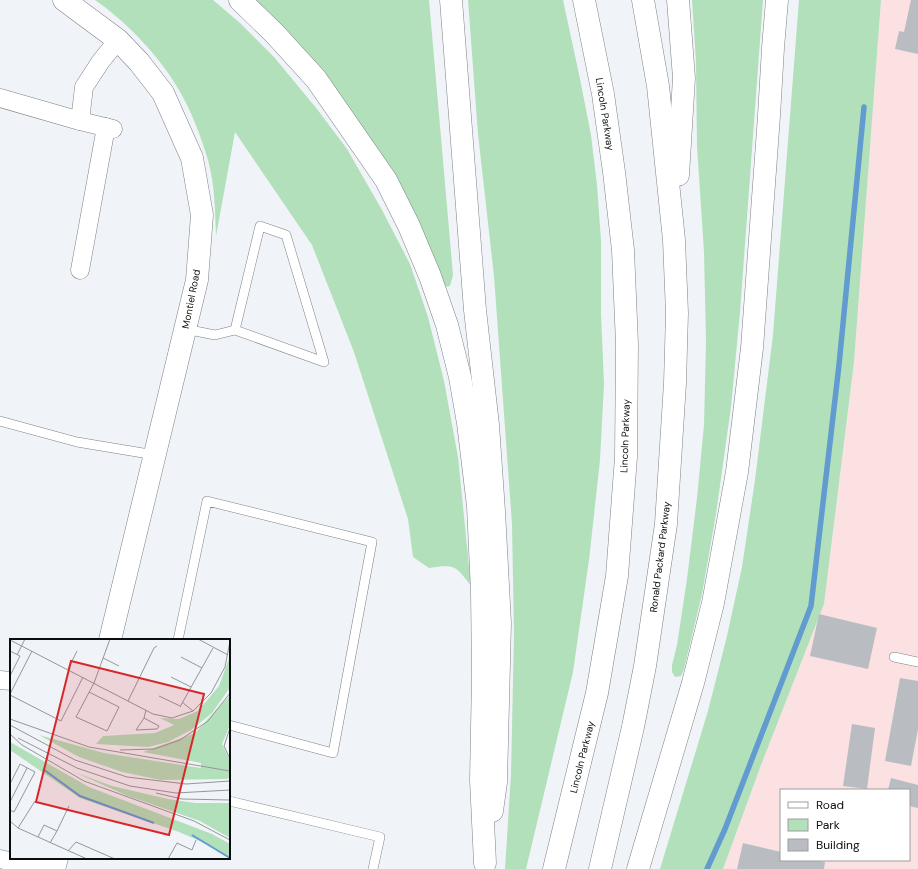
<svg xmlns="http://www.w3.org/2000/svg" width="918" height="869" font-family="'DM Sans',sans-serif">
  <style>
    .industrial { fill: #fce1e3; fill-rule: evenodd }
    .green { fill: #b1e0ba }
    .lines { fill: none; stroke-linecap: round; stroke-linejoin: round }
    .stream { stroke: #629bcf; stroke-width: 5.5 }
    .building { fill: #b9bcc0 }
    .lane-casing { stroke: #7e8185; stroke-width: 10 }
    .street-casing { stroke: #7e8185; stroke-width: 19 }
    .secondary-casing { stroke: #7e8185; stroke-width: 23 }
    .highway-casing { stroke: #7e8185; stroke-width: 23 }
    .lane { stroke: #fff; stroke-width: 9 }
    .street { stroke: #fff; stroke-width: 18 }
    .secondary { stroke: #fff; stroke-width: 22 }
    .highway { stroke: #fff; stroke-width: 22 }
    .labels { text-anchor: middle; dominant-baseline: central; stroke-width: 3; stroke-linejoin: round; paint-order: stroke }
    .street-label { font-size: 10px; fill: #0a0c0d; stroke: #fff }
    .inset-river { fill: none; stroke: #629bcf; stroke-width: 2 }
    .inset-road { fill: none; stroke: #94979a; stroke-width: 1 }
    .view { fill: #d62828; fill-opacity: 0.15; stroke: #d62828; stroke-width: 2 }
    .inset-edge { fill: none; stroke: #0a0c0d; stroke-width: 2 }
  </style>
  <rect width="100%" height="100%" fill="#f0f3f8"/>
  <path class="industrial" d="M881 0H918V869H723L761 765 824 604 854 362ZM781 790H909V860H781Z"/>
  <g class="green">
    <path d="M95 0H213L240 23 274 57 317 109 347 149 382 210 410 264 428 317 444 381 458 457 471 586C456 566 455 564 429 568L413 557 408 519 354 352 312 245 235 132 216 236C215 211 215 185 208 160 201 137 192 112 179 90 160 57 127 22 95 0Z"/>
    <path d="M255 0H429L453 275 450 286 444 287Z"/>
    <path d="M468 0H563L580 79 591 135 597 185 601 241V313L604 384 600 460 589 560 573 672 526 869H505L511 775 514 634 512 524 494 276 478 134Z"/>
    <path d="M692 0H763L740 312 731 407 716 514 702 594 684 669 681 676 675 677 672 672V665L677 645 687 579 697 498 704 425 706 341 704 252 697 146 696 62Z"/>
    <path d="M799 0H881L854 362 824 604 761 765 723 869H660L708 711 727 636 742 567 755 480 773 335Z"/>
  </g>
  <g class="lines">
    <path class="stream" d="M707 869 725 829 811 606 839 365 864 107"/>
  </g>
  <g class="building">
    <path d="M911 0H918V54L895 49 899 31 904 32Z"/>
    <path d="M819 614 877 628 868 669 810 656Z"/>
    <path d="M900 678 918 681V729L911 766 885 761Z"/>
    <path d="M852 724 875 728 867 789 843 786Z"/>
    <path d="M891 778 918 785V808L909 806V790H888Z"/>
    <path d="M743 843 781 852V860H815L825 862 824 869H737Z"/>
  </g>
  <g class="lines">
    <g class="lane-casing">
      <g id="lane">
        <path d="M185 329 215 335 235 330 260 226 286 235 324 362 235 330"/>
        <path d="M0 421 77 442 155 455"/>
        <path d="M178 640 207 501 372 542 333 753 229 725"/>
        <path d="M894 657 918 662"/>
        <path d="M229 801 380 837 373 869"/>
      </g>
    </g>
    <g class="street-casing">
      <g id="street">
        <path d="M0 98 80 121 113 129"/>
        <path d="M80 121 84 87 101 61 118 40"/>
        <path d="M80 270 106 127"/>
        <path d="M0 680 11 681"/>
        <path d="M0 859 44 869"/>
      </g>
    </g>
    <g class="secondary-casing">
      <g id="secondary">
        <path d="M64 0 118 40 139 62 163 93 192 158 202 215 197 280 110 640"/>
        <path d="M54 869 57 858"/>
      </g>
    </g>
    <g class="highway-casing">
      <g id="highway">
        <path d="M240 0 275 34 316 79 386 180 409 226 430 276 447 325 460 377 468 423 478 506 482 592 483 676 481 780 485 863"/>
        <path d="M451 0 475 310 488 425 494 511 500 623 496 782 492 811"/>
        <path d="M678 175 684 78 678 0"/>
        <path d="M554 869 597 693 617 576 626 457 627 344 623 250 614 172 603 94 584 0"/>
        <path d="M600 869 633 727 645 666 666 524 675 383 677 313 674 240 658 86 643 0"/>
        <path d="M638 869 693 683 713 603 737 472 752 348 769 116 773 48 777 0"/>
      </g>
    </g>
    <use href="#lane" class="lane"/>
    <use href="#street" class="street"/>
    <use href="#secondary" class="secondary"/>
    <use href="#highway" class="highway"/>
  </g>
  <g class="labels">
    <g class="street-label">
      <text transform="translate(605 114) rotate(81)">Lincoln Parkway</text>
      <text transform="translate(191 299) rotate(-79)">Montiel Road</text>
      <text transform="translate(625 436) rotate(-88)">Lincoln Parkway</text>
      <text transform="translate(660 557) rotate(-83)">Ronald Packard Parkway</text>
      <text transform="translate(582 757) rotate(-76)">Lincoln Parkway</text>
    </g>
  </g>
  <g transform="translate(10 639)">
    <rect width="220" height="220" fill="#f0f3f8"/>
    <path d="M220 17 219 50 202 74 181 91 158 103 138 108 86 105 93 97 145 94 164 86 150 79 169 80 188 72 209 47ZM220 56V86L212 105 220 122V139L216 140 151 141 112 133 69 118 29 96 94 114 191 129V124L133 113 185 94ZM0 103 79 148 202 195 220 205V218L199 206 169 193 70 159 0 111ZM64 133 102 147 158 160 185 164H220V199L190 182 118 157Z" fill="#b1e0ba"/>
    <path class="inset-river" d="M33 130 70 157 144 184M182 196 220 219"/>
    <path class="inset-road" d="M188 0 218 16M0 1 143 75 162 79 183 72 201 54 215 28 220 2M0 12 10 17 0 37M7 16 15 0M171 18 192 29M93 19 109 27M58 30 67 12M161 38 181 48M79 53 109 68 97 92 66 78 84 44 100 0M0 55 22 12M0 56 51 82 73 38M149 57 170 67M118 62 144 9 147 7M172 63 183 72M170 68 203 9M134 79 126 91 147 90 149 87 134 79 136 71M0 80 79 108 220 132M0 86 65 121 117 138 176 145 220 142M220 89 214 107 220 120M1 96 12 106 74 142 184 182 220 201M8 99 67 129 120 147 166 154 220 151M110 111 144 110 170 101 198 82 220 54M0 145 10 125 25 133 4 173 0 171M146 154 172 160 220 161M0 163 17 129M0 182 8 189 77 220M8 189 25 162M47 192 59 167M28 198 34 186 47 192 40 204M58 212 66 203 105 220M158 220 167 204 182 211 186 201"/>
    <path class="view" d="M61 22 194 55 159 196 26 163Z"/>
    <rect width="220" height="220" class="inset-edge"/>
  </g>
  <rect x="780" y="789" width="130" height="72" fill="#ffffff" stroke="#9d9e9e"/>
  <rect x="788" y="802" width="20" height="6" fill="#ffffff" stroke="#9d9e9e"/>
  <text x="816" y="809" font-size="12" fill="#0a0c0d">Road</text>
  <rect x="788" y="819" width="20" height="12" fill="#b1e0ba" stroke="#9d9e9e"/>
  <text x="816" y="829" font-size="12" fill="#0a0c0d">Park</text>
  <rect x="788" y="839" width="20" height="12" fill="#b9bcc0" stroke="#9d9e9e"/>
  <text x="816" y="849" font-size="12" fill="#0a0c0d">Building</text>
</svg>
